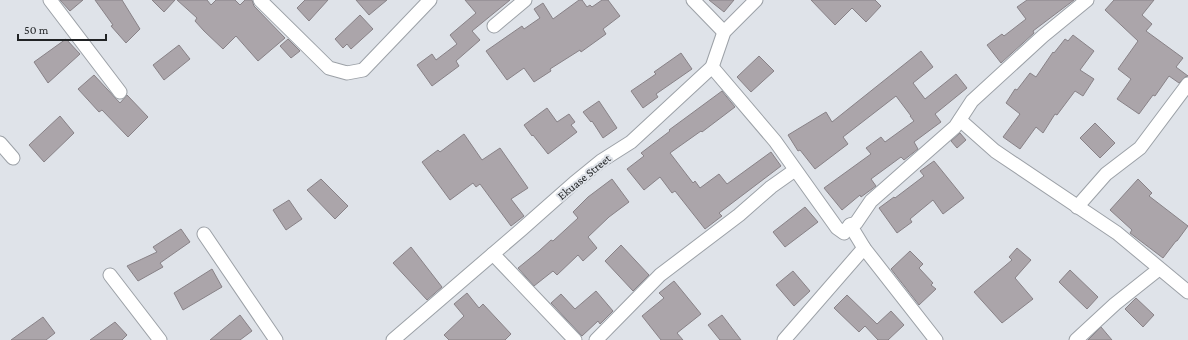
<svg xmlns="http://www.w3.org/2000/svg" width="1188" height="340" font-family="'Crimson Pro',serif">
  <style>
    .building { fill: #aba5aa; stroke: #888287 }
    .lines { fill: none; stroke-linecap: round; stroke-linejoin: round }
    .minor-casing { stroke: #9ca1a7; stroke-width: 15 }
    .minor { stroke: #fff; stroke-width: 13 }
    .labels { text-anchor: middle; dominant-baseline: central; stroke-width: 4; stroke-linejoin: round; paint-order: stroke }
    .street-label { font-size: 12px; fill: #212325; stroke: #dfe3e9 }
  </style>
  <rect width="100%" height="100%" fill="#dfe3e9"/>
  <g class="building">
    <path d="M60 0H83L70 11Z"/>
    <path d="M95 0H122L140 29 126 43 111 26 113 25Z"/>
    <path d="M152 0H175L164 12Z"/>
    <path d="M177 0H207L211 5 216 0H235L240 5 245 0H252L254 6 285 38 258 61 236 36 223 49 204 31 195 21 197 18Z"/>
    <path d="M305 0H328L309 21 297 8Z"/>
    <path d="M356 0H387L369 15Z"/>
    <path d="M465 0H510L472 31 480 40 456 61 459 66 432 86 417 65 432 54 436 60 457 44 450 35 476 13Z"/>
    <path d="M579 0H582L587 7 590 5 592 7 602 0H608L620 16 603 29 606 34 581 52 580 50 550 69 551 71 534 82 524 68 507 80 486 51 522 26 524 29 540 18 534 9 543 3 553 19Z"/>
    <path d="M709 0H734L724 12Z"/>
    <path d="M811 0H875L881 6 866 22 852 8 835 25Z"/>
    <path d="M1027 0H1074L1033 31 1034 33 1001 63 987 45 1002 34 1004 36 1026 19 1017 7Z"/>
    <path d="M1114 0H1154L1142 15 1152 24 1146 31 1183 58 1176 67 1188 76 1185 77 1179 83 1169 76 1155 96 1153 95 1139 114 1117 99 1131 79 1118 69 1138 41 1105 10Z"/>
    <path d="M360 15 373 29 351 49 347 44 343 48 335 39Z"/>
    <path d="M1073 35 1094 51 1080 70 1094 79 1083 96 1075 91 1057 115 1055 114 1043 133 1036 127 1020 149 1003 137 1020 114 1006 103 1015 89 1017 90 1030 73 1036 77 1053 52 1054 53 1065 39 1068 41Z"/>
    <path d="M66 39 80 54 48 83 34 62Z"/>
    <path d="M288 39 300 51 291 58 280 46Z"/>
    <path d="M179 45 190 59 164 80 153 65Z"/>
    <path d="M921 51 933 67 913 83 925 99 956 74 967 88 935 114 941 122 914 142 918 149 904 160 901 157 871 179 876 186 861 197 860 195 842 210 824 188 871 154 866 148 881 137 885 142 914 121 910 116H911L896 96 843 137 848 144 815 169 800 150 798 151 788 135 826 112 832 122Z"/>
    <path d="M681 53 692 69 656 94 658 97 643 108 631 91 656 74 654 72Z"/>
    <path d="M759 56 774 71 751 92 737 77Z"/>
    <path d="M94 75 120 103 127 95 148 117 128 137 102 110 99 112 78 89Z"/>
    <path d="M722 91 735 107 702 132 701 131 670 153 693 183 695 181 700 188 719 174 727 184 771 152 781 166 719 213 722 216 705 229 675 191 672 193 660 177 644 190 627 169 644 156 641 153 670 131 669 130 684 119Z"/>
    <path d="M599 101 617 128 603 138 592 121 591 122 583 112Z"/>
    <path d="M547 108 557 122 569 114 575 122 571 125 577 132 548 154 533 135 532 136 524 125Z"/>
    <path d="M60 116 74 133 44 162 29 145Z"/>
    <path d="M1095 123 1115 143 1100 158 1080 138Z"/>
    <path d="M960 133 966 140 957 148 951 141Z"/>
    <path d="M464 134 482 160 500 148 528 188 511 199 524 216 511 226 480 184 476 187 473 183 450 200 422 162 438 150 440 152Z"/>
    <path d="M934 161 964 198 943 214 933 200 910 219 912 222 897 233 879 208 894 197 895 198 924 176 920 171Z"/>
    <path d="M321 179 348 206 335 219 307 190Z"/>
    <path d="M612 179 629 202 609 217 588 237 597 248 583 261 578 255 557 275 553 271 534 286 518 268 539 251 551 240 553 241 578 218 573 212 588 197Z"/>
    <path d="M1138 179 1152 193 1149 196 1188 226 1177 241H1176L1163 258 1130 233 1132 230 1110 210Z"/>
    <path d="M289 200 302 219 286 230 273 210Z"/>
    <path d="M805 207 818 222 785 247 773 232Z"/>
    <path d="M181 229 190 242 160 263 163 267 138 281 127 266 157 252 153 247Z"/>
    <path d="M621 245 649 275 633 291 605 261Z"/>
    <path d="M411 247 442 287 427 300 393 263Z"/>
    <path d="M1017 248 1031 260 1015 278 1033 299 1002 323 974 292 1012 260 1009 257Z"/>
    <path d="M910 251 923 264 919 268 933 283 931 285 936 289 919 305 891 269Z"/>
    <path d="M212 269 222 287 183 310 174 293Z"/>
    <path d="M1070 270 1098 297 1087 309 1059 282Z"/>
    <path d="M793 271 810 291 794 306 776 285Z"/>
    <path d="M674 281 701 314 677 333 683 340H661L642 316 664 298 659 293Z"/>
    <path d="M596 291 613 311 600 324 598 321 582 336 551 303 561 294 575 309Z"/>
    <path d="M467 293 479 308 483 304 511 334 505 340H449L444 335 464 316 454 304Z"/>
    <path d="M847 295 877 324 891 311 904 325 888 340H878L865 326 859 332 834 308Z"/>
    <path d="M1136 298 1154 315 1143 327 1125 309Z"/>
    <path d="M240 315 252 331 240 340H210Z"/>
    <path d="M722 315 741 340H720L708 325Z"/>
    <path d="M43 317 55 333 46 340H11Z"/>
    <path d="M115 322 127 335 122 340H90Z"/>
    <path d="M1101 327 1112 340H1088Z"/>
  </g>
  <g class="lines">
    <g class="minor-casing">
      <g id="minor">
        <path d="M50 0 120 92"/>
        <path d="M260 0 329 68 347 73 363 70 430 0"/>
        <path d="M693 0 724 32"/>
        <path d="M494 26 525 0"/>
        <path d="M712 67 775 141 837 228 844 233 850 225 856 223 871 201 955 127 972 101 1043 36 1087 0"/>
        <path d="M960 120 995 151 1117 233 1188 292"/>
        <path d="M0 143 13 158"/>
        <path d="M1077 207 1106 174 1140 148 1188 84"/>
        <path d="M850 225 864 248 936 340"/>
        <path d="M204 234 276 340"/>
        <path d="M493 254 575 340"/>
        <path d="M110 275 160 340"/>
        <path d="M393 340 522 229 574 183 601 161 631 142 712 67 724 32 756 0"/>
        <path d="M596 340 660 275 739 215 771 187 795 170"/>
        <path d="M784 340 864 248"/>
        <path d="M1076 340 1115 304 1159 269"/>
      </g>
    </g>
    <use href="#minor" class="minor"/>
  </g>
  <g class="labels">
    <g class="street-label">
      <text transform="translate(584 177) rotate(-39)">Ekuase Street</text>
    </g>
  </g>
  <path d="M18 34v6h88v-6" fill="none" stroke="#212325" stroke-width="2"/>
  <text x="24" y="34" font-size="12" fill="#212325" stroke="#dfe3e9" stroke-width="3" paint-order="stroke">50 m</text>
</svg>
